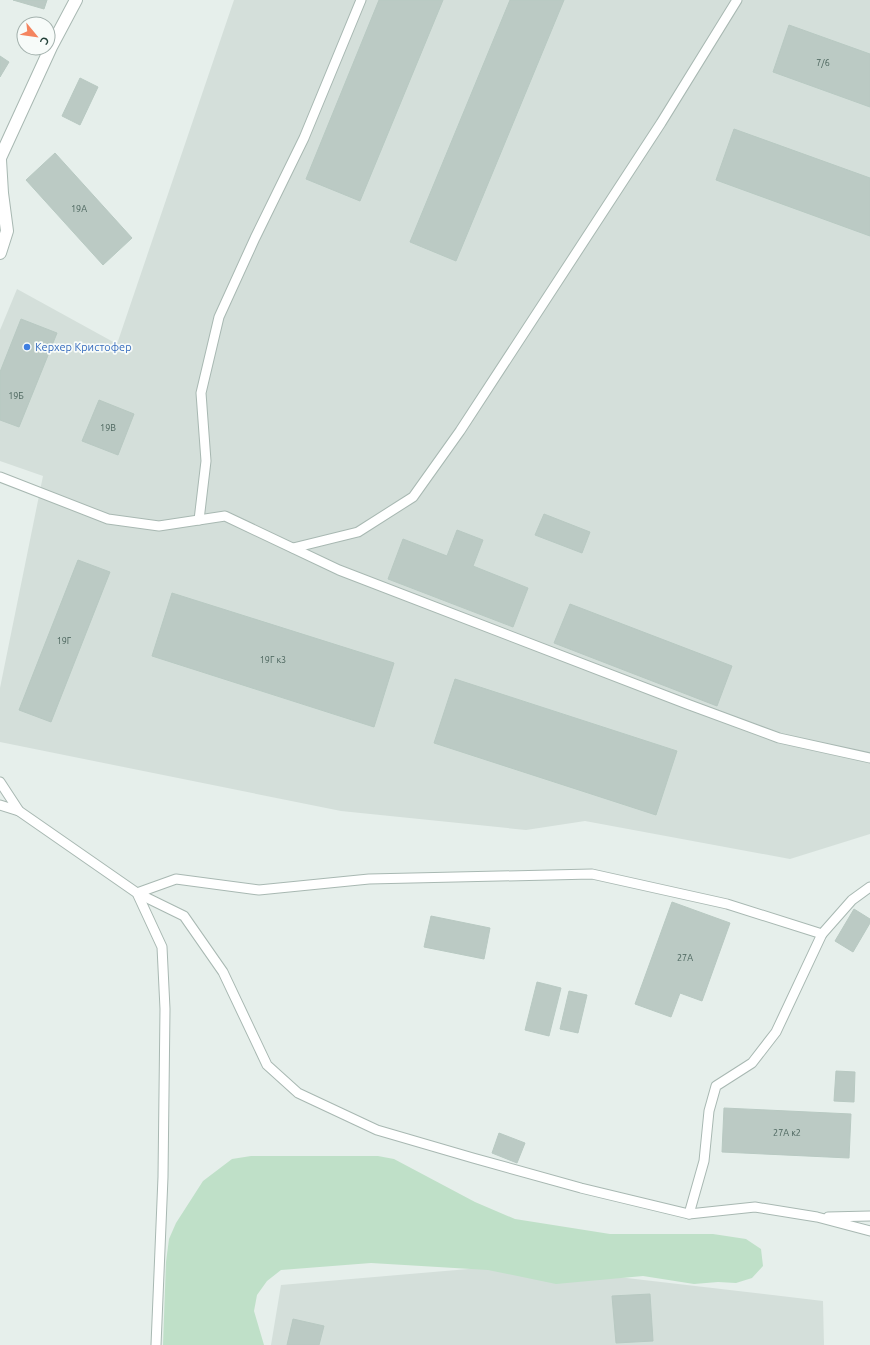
<svg xmlns="http://www.w3.org/2000/svg" width="870" height="1345" font-family="Ubuntu,sans-serif">
  <style>
    .built { fill: #d4dfda }
    .green { fill: #bfe0c8 }
    .building { fill: #bbcac4; stroke: #b8c9c2 }
    .lines { fill: none; stroke-linecap: round; stroke-linejoin: round }
    .service-casing { stroke: #a8b8b2; stroke-width: 11 }
    .minor-casing { stroke: #a8b8b2; stroke-width: 14 }
    .service { stroke: #fff; stroke-width: 9 }
    .minor { stroke: #fff; stroke-width: 12 }
    .shop-dot { fill: #3f7fe0; stroke: #f7fbf9; stroke-width: 1.5 }
    .labels { text-anchor: middle; dominant-baseline: central; stroke-width: 3.5; stroke-linejoin: round; paint-order: stroke }
    .number-label { font-size: 9px; fill: #4a645c }
    .shop-label { font-size: 11px; fill: #366cbe; stroke: #f7fbf9; text-anchor: start }
  </style>
  <rect width="100%" height="100%" fill="#e6efeb"/>
  <g class="built">
    <path d="M234 0H870V834L790 859 585 821 526 830 341 811 0 742V688L43 476 0 461V330L17 289 117 344Z"/>
    <path d="M515 1265 823 1301 824 1345H271L281 1285Z"/>
  </g>
  <path class="green" d="M251 1156H378L394 1159 475 1202 515 1219 610 1234H713L746 1239 761 1249 763 1266 752 1278 736 1283 718 1282 694 1284 643 1276 556 1284 488 1270 371 1263 281 1270 267 1281 257 1295 254 1311 264 1345H163L166 1262 169 1239 176 1223 203 1181 232 1159Z"/>
  <g class="building">
    <path d="M13 0H47L44 9Z"/>
    <path d="M379 0H443L360 201 306 179Z"/>
    <path d="M510 0H564L456 261 410 242Z"/>
    <path d="M789 25 870 54V107L773 72Z"/>
    <path d="M0 56 9 62 0 77Z"/>
    <path d="M80 78 98 87 80 125 62 116Z"/>
    <path d="M734 129 870 178V236L716 180Z"/>
    <path d="M55 153 132 238 103 265 26 180Z"/>
    <path d="M21 319 57 333 19 427 0 420V372Z"/>
    <path d="M99 400 134 414 118 455 82 441Z"/>
    <path d="M544 514 590 532 582 553 535 535Z"/>
    <path d="M457 530 483 540 473 566 528 588 513 627 388 579 403 539 447 556Z"/>
    <path d="M78 560 110 572 51 722 19 710Z"/>
    <path d="M172 593 394 663 374 727 152 656Z"/>
    <path d="M570 604 732 666 717 706 554 643Z"/>
    <path d="M455 679 677 751 656 815 434 743Z"/>
    <path d="M672 902 730 923 702 1001 680 993 671 1017 635 1004Z"/>
    <path d="M854 909 870 919V923L853 952 835 941Z"/>
    <path d="M431 916 490 928 484 959 424 947Z"/>
    <path d="M537 982 561 988 549 1036 525 1030Z"/>
    <path d="M569 991 587 995 578 1033 560 1029Z"/>
    <path d="M836 1071 855 1072 854 1102 834 1101Z"/>
    <path d="M724 1108 851 1114 849 1158 722 1152Z"/>
    <path d="M499 1133 525 1143 517 1163 492 1153Z"/>
    <path d="M650 1294 653 1341 616 1343 612 1296Z"/>
    <path d="M293 1319 324 1326 319 1345H287Z"/>
  </g>
  <g class="lines">
    <g class="service-casing">
      <g id="service">
        <path d="M0 477 108 519 159 526 225 516 339 570 687 704 779 738 870 758"/>
        <path d="M199 520 206 461 201 393 219 317 255 238 304 138 361 0"/>
        <path d="M293 548 358 532 413 497 460 431 661 123 737 0"/>
        <path d="M0 782 19 811 137 893 162 947 165 1009 163 1177 156 1345"/>
        <path d="M0 805 19 811"/>
        <path d="M822 934 727 904 592 874 369 879 259 890 176 879 137 893 184 916 223 972 267 1065 298 1093 377 1130 473 1158 581 1188 689 1214 755 1207 817 1217 870 1231"/>
        <path d="M689 1214 704 1161 709 1111 716 1086 752 1063 776 1032 822 934 852 900 870 887"/>
        <path d="M828 1217 870 1216"/>
      </g>
    </g>
    <g class="minor-casing">
      <g id="minor">
        <path d="M0 158 51 47 76 0"/>
        <path d="M0 160 2 193 7 231 0 253"/>
      </g>
    </g>
    <use href="#service" class="service"/>
    <use href="#minor" class="minor"/>
  </g>
  <circle class="shop-dot" cx="27" cy="347" r="4"/>
  <g class="labels">
    <g class="number-label">
      <text x="823" y="63">7/6</text>
      <text x="79" y="209">19А</text>
      <text x="16" y="396">19Б</text>
      <text x="108" y="428">19В</text>
      <text x="64" y="641">19Г</text>
      <text x="273" y="660">19Г к3</text>
      <text x="685" y="958">27А</text>
      <text x="787" y="1133">27А к2</text>
    </g>
    <g class="shop-label">
      <text x="35" y="347">Керхер Кристофер</text>
    </g>
  </g>
  <g transform="translate(36 36) rotate(119)"><circle r="19" fill="#f7fbf9" stroke="#a3b1ad"/>
  <path d="M0-3L7 15L0 10L-7 15Z" fill="#f4845f"/>
  <text y="-6" font-size="11" font-weight="bold" text-anchor="middle" fill="#24423a">С</text>
  </g>
</svg>
